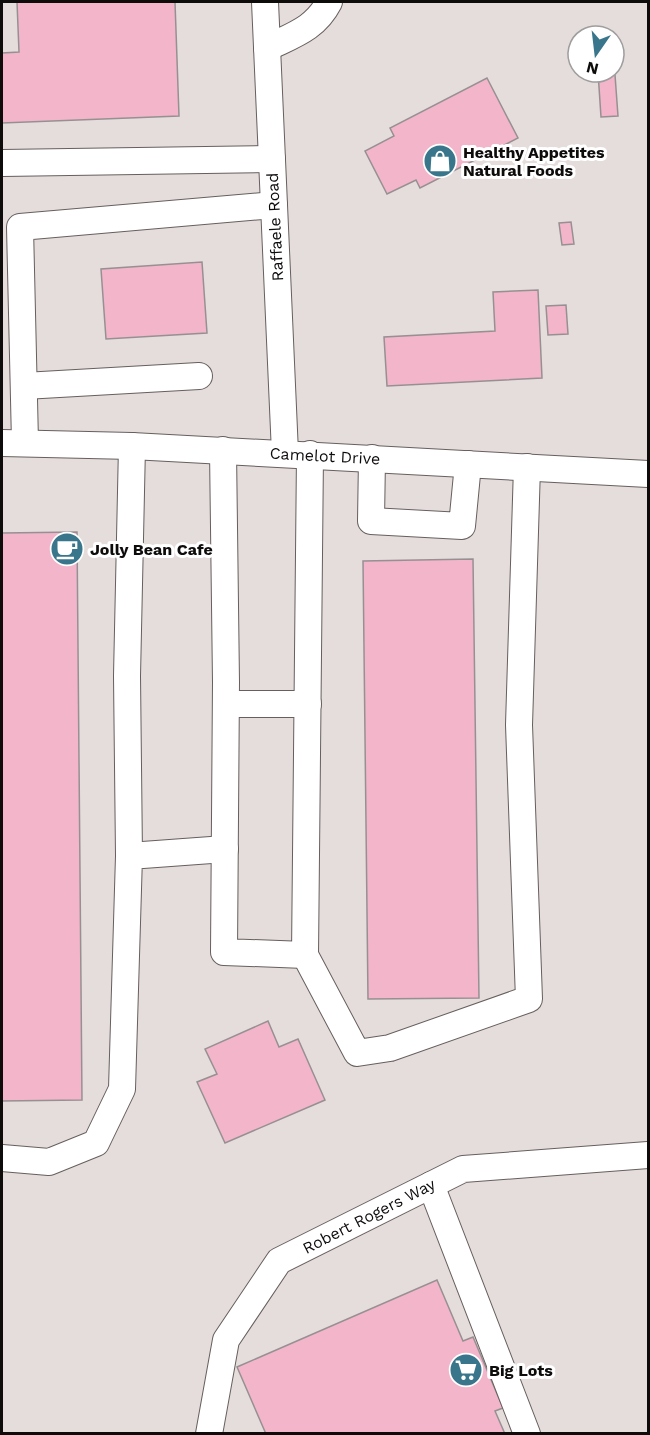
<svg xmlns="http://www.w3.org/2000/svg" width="650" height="1435" font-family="'Work Sans',sans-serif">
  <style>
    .building { fill: #f2b5ca; stroke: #979092; stroke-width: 1.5 }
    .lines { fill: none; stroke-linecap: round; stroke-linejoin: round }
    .minor-casing { stroke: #665f5e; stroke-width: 28 }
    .minor { stroke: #fff; stroke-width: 26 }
    .labels { text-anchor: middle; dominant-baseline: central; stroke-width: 6; stroke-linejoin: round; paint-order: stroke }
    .poi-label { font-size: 16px; font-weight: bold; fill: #0e0b0b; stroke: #fff; text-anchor: start }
    .street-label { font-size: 16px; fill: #0e0b0b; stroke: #fff }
  </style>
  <rect width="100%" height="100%" fill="#e5dddb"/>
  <g class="building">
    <path d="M17 2H175L179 116 2 123V53L19 52Z"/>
    <path d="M614 61 618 116 601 117 598 72H614Z"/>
    <path d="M487 78 518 138 420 188 416 180 387 194 365 151 394 136 390 128Z"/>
    <path d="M571 222 574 244 562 245 559 223Z"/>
    <path d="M202 262 207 333 106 339 101 269Z"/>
    <path d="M538 290 542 378 387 386 384 337 495 331 493 292Z"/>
    <path d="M566 305 568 334 548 335 546 306Z"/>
    <path d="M77 532 82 1100 2 1101V533Z"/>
    <path d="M473 559 479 998 368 999 363 561Z"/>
    <path d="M268 1021 279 1047 298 1039 325 1100 225 1143 197 1082 217 1074 205 1049Z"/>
    <path d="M437 1280 463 1341 473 1337 503 1408 495 1411 505 1434H266L237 1367Z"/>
  </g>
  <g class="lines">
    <g class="minor-casing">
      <g id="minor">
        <path d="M265 2 285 453"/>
        <path d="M267 48C293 35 315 29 329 2"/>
        <path d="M2 163 272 159"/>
        <path d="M24 386 199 376"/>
        <path d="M25 442 20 227 274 205"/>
        <path d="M2 443 132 446 648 474"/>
        <path d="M223 450 226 682 224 952 305 955 310 454"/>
        <path d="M372 458 371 521 462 526 468 464"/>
        <path d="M226 704H308"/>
        <path d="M129 856 127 676 132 446"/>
        <path d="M305 955 357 1053 390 1048 529 999 519 725 527 467"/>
        <path d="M2 1158 49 1162 96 1143 122 1089 129 856 225 849"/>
        <path d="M431 1185 527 1434"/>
        <path d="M209 1434 226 1340 279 1261 463 1169 648 1155"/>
      </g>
    </g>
    <use href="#minor" class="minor"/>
  </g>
  <defs>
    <g id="shop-disc" transform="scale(1.725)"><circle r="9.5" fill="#39768c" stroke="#fff"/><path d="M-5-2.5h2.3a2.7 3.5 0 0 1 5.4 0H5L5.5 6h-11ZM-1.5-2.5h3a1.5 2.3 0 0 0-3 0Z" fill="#fff"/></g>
    <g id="cafe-disc" transform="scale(1.725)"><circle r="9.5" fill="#39768c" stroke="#fff"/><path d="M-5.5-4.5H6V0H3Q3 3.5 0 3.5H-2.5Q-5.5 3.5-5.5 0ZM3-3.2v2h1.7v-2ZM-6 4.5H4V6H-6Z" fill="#fff"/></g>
    <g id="supermarket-disc" transform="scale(1.725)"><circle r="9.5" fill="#39768c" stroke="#fff"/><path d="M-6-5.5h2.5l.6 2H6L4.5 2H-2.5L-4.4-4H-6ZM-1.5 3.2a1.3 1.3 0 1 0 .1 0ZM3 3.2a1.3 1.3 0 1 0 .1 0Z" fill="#fff"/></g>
  </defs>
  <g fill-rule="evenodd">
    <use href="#shop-disc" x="440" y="161"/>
    <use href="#cafe-disc" x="67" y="549"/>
    <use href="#supermarket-disc" x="466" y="1370"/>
  </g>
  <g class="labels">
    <g class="poi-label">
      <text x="463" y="152">Healthy Appetites<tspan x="463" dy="18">Natural Foods</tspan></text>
      <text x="90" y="549">Jolly Bean Cafe</text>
      <text x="489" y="1370">Big Lots</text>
    </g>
    <g class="street-label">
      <text transform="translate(275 227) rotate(-93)">Raffaele Road</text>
      <text transform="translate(325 456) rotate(3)">Camelot Drive</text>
      <text transform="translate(369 1216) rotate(-27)">Robert Rogers Way</text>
    </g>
  </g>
  <rect width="650" height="1435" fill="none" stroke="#0e0b0b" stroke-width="6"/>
  <g transform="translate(596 54) rotate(194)"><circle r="28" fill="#ffffff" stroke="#9f9d9d" stroke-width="1.5"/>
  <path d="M0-4.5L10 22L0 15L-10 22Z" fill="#39768c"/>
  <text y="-9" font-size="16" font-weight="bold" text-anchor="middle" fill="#0e0b0b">N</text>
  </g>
</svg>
